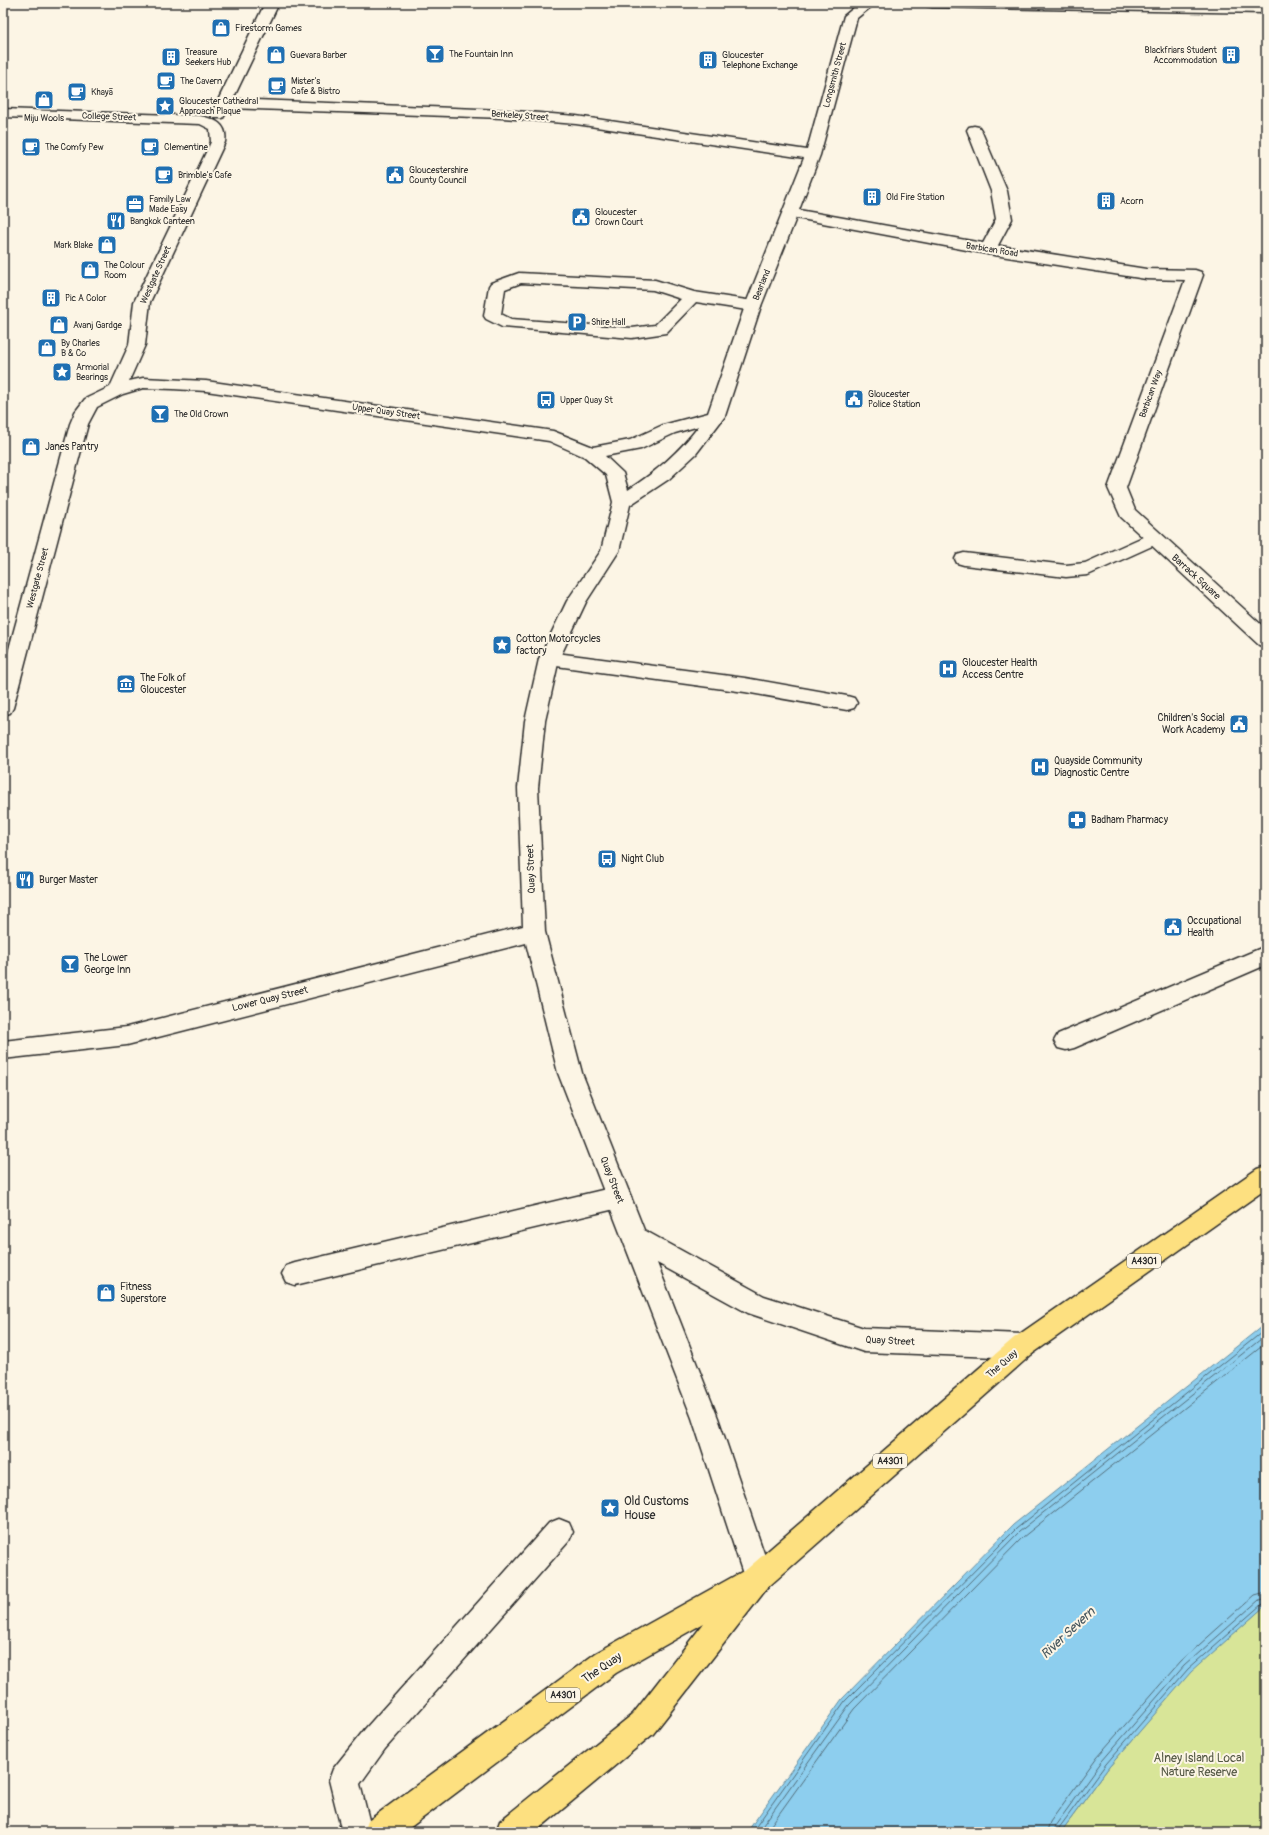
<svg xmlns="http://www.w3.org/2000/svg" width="1269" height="1835" font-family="Pangolin,sans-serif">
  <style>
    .green { fill: #d8e598; stroke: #828862 }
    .water { fill: #8dceee; stroke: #668da0 }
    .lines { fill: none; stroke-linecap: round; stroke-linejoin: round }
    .shore { stroke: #526c79; stroke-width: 1 }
    .lane-casing { stroke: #2b2b2b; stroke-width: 3 }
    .street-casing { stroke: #2b2b2b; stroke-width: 3 }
    .primary-casing { stroke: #2b2b2b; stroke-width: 3 }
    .lane { fill: #fcf5e5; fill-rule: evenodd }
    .street { fill: #fcf5e5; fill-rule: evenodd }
    .primary { fill: #fde080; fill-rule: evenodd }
    .labels { text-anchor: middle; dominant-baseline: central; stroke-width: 4; stroke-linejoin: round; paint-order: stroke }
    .far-poi-label { font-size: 9px; fill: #2b2b2b; stroke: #fcf5e5; text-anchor: start }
    .far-street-label { font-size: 9px; fill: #2b2b2b; stroke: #fcf5e5 }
    .shield { fill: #fcf5e5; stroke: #6a6863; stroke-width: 1 }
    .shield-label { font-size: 9px; font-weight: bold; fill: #2b2b2b }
    .poi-label { font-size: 10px; fill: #2b2b2b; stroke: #fcf5e5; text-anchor: start }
    .street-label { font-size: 10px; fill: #2b2b2b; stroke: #fcf5e5 }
    .near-poi-label { font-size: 12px; fill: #2b2b2b; stroke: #fcf5e5; text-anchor: start }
    .near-street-label { font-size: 12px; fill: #2b2b2b; stroke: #fcf5e5 }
    .near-park-label { font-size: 12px; fill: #565a46; stroke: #fcf5e5 }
    .near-water-label { font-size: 13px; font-style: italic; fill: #44545c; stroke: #fcf5e5 }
  </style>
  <rect width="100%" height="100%" fill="#fcf5e5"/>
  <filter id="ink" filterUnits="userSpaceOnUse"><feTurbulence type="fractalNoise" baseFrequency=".025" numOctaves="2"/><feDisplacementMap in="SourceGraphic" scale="8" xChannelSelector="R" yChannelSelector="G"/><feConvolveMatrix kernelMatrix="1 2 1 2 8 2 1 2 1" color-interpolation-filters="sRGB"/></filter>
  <g filter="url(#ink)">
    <path class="green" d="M1266 1605V1832H1061L1109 1767 1191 1671Z"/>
    <path class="water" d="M1266 1323V1605L1191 1672 1109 1767 1061 1832H747L842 1699 1013 1525Z"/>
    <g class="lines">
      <g class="shore">
        <path d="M752 1832 845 1701 1016 1529 1266 1329"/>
        <path d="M758 1832 849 1705 1019 1532 1266 1335"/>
        <path d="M766 1832 854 1709 1023 1537 1266 1343"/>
        <path d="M1047 1832 1050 1822 1097 1757 1180 1662 1255 1595 1266 1592"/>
        <path d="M1053 1832 1055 1826 1102 1761 1184 1666 1259 1600 1266 1598"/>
        <path d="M1058 1832 1059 1828 1106 1764 1188 1669 1262 1604 1266 1603"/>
      </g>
      <g class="lane-casing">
        <g id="lane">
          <path d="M974 126 979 127 981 130 1007 191 1012 219 996 249 994 252 988 254 982 252 980 249 996 219 991 191 967 130 969 127Z"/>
          <path d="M519 273 655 280 694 292 753 301 759 303 761 306 759 309 753 311 696 302 666 333 632 338 502 327 486 319 484 316 489 286 491 283ZM521 283 653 290 681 299 655 325 632 328 511 319 501 314 505 289Z"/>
          <path d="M1154 532 1161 534 1163 538 1161 542 1088 575 1066 577 964 565 957 563 955 559 957 555 964 553 1066 565 1085 563Z"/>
          <path d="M549 652 745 678 847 696 854 698 857 703 854 708 847 710 745 692 542 664 539 659 542 654Z"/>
          <path d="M1266 946V965L1074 1048 1066 1050 1058 1048 1054 1041 1058 1034Z"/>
          <path d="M619 1186 628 1190 631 1197 628 1204 619 1208 295 1285 286 1282 282 1274 286 1266 295 1263Z"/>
          <path d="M559 1519 569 1523 573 1532 569 1541 385 1749 360 1784 372 1832H342L329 1780 333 1769 365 1729 549 1523Z"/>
        </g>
      </g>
      <g class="street-casing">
        <g id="street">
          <path d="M265 3H279L233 99 503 110 576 116 807 150 844 16 856 6 854 3H870L872 6 857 18 820 155 799 210 988 244 1146 269 1195 270 1201 272 1203 275 1126 488 1135 510 1266 629V647L1259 645 1121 517 1108 488 1185 280 1146 279 988 254 796 218 761 306 725 416 696 454 669 479 630 505 619 551 586 602 559 659 545 721 538 788 545 932 582 1073 644 1230 764 1296 864 1328 1023 1334 1032 1338 1036 1346 1032 1354 1023 1358 864 1352 748 1313 657 1263 718 1418 772 1577 768 1587 758 1591 748 1587 744 1577 692 1418 558 1073 526 943 127 1045 3 1059V1041L127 1027 523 926 518 788 525 721 539 659 567 601 601 551 613 502 606 475 585 457 549 441 206 391 173 389 143 388 123 394 97 407 88 424 13 708 10 713 3 715V671L70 424 75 412 85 399 110 387 129 345 134 302 211 142 210 129 200 124 3 117V109L200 116C215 119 228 124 225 142L150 302 145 345 129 381 143 378 206 381 553 431 593 447 630 440 663 425 708 413 745 306 804 158 576 124 503 118 229 108 223 118H213L211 115ZM699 426C677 454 657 471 628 490L623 473 605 456 641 449 675 433Z"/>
          <path d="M925 3H1158L1266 5V13L932 7 927 6Z"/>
        </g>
      </g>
      <g class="primary-casing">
        <path id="primary" d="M1266 1166V1189L1032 1354 768 1587 653 1734 535 1832H496L500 1821 633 1714 704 1623 616 1673 404 1832H364L368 1821 596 1653 747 1569 1014 1338 1257 1169Z"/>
      </g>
      <use href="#lane" class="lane"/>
      <use href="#street" class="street"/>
      <use href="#primary" class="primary"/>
    </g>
  </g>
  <defs>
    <g id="shop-square" transform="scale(1)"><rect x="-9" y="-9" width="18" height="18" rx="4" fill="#1f6fb2" stroke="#fcf5e5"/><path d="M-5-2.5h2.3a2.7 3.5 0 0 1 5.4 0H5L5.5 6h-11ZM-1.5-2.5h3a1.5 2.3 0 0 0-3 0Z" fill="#fff"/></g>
    <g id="bar-square" transform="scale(1)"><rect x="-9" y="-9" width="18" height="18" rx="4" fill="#1f6fb2" stroke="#fcf5e5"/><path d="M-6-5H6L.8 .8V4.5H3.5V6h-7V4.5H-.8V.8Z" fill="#fff"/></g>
    <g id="building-square" transform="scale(1)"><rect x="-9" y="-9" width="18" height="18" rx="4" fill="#1f6fb2" stroke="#fcf5e5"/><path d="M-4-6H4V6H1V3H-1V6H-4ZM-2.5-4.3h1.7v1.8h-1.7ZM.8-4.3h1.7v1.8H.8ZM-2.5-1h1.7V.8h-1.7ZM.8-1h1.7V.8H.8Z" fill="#fff"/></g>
    <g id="cafe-square" transform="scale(1)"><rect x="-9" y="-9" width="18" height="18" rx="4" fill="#1f6fb2" stroke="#fcf5e5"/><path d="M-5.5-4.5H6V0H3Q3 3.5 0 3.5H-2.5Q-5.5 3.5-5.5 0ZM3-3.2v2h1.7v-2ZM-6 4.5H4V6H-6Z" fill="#fff"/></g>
    <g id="sight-square" transform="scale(1)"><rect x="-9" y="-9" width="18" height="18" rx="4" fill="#1f6fb2" stroke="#fcf5e5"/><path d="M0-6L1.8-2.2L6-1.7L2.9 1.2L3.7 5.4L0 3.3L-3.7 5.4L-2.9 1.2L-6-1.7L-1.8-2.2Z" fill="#fff"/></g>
    <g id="civic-square" transform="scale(1)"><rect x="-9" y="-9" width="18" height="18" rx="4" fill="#1f6fb2" stroke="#fcf5e5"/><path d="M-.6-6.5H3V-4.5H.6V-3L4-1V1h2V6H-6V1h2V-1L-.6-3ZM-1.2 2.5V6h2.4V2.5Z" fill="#fff"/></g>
    <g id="office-square" transform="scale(1)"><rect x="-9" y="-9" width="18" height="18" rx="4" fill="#1f6fb2" stroke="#fcf5e5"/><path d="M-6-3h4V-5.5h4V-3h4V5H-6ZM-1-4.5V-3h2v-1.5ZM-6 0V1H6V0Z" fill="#fff"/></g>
    <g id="restaurant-square" transform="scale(1)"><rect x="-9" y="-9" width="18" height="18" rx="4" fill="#1f6fb2" stroke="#fcf5e5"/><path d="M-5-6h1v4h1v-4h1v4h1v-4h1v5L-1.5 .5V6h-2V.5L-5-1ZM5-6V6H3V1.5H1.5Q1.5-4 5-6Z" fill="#fff"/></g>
    <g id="parking-square" transform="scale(1)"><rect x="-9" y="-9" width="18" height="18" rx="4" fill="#1f6fb2" stroke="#fcf5e5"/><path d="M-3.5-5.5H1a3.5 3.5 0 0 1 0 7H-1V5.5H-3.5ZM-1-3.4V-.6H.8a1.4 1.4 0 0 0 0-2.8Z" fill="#fff"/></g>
    <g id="bus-square" transform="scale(1)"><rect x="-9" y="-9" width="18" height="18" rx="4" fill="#1f6fb2" stroke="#fcf5e5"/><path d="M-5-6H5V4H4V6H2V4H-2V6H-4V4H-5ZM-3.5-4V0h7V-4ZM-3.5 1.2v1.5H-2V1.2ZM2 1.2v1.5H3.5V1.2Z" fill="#fff"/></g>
    <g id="hospital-square" transform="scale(1)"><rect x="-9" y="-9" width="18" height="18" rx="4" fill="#1f6fb2" stroke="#fcf5e5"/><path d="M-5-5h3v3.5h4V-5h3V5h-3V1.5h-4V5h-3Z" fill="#fff"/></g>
    <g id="museum-square" transform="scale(1)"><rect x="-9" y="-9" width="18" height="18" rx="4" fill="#1f6fb2" stroke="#fcf5e5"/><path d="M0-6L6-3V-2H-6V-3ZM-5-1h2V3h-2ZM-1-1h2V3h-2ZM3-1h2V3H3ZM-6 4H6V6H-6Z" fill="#fff"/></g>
    <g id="pharmacy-square" transform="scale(1)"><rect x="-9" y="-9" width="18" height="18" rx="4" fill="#1f6fb2" stroke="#fcf5e5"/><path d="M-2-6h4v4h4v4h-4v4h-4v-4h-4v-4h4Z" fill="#fff"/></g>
  </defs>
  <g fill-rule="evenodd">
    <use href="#shop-square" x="221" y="28"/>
    <use href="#bar-square" x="435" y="54"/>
    <use href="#shop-square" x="276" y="55"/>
    <use href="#building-square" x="1231" y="55"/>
    <use href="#building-square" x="171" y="57"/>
    <use href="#building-square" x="708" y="60"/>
    <use href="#cafe-square" x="166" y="81"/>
    <use href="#cafe-square" x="277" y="86"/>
    <use href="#cafe-square" x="77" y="92"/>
    <use href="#shop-square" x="44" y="100"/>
    <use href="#sight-square" x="165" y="106"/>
    <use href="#cafe-square" x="31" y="147"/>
    <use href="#cafe-square" x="150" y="147"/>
    <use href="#cafe-square" x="164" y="175"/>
    <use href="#civic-square" x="395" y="175"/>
    <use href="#building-square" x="872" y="197"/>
    <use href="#building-square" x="1106" y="201"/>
    <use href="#office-square" x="135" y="204"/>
    <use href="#civic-square" x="581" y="217"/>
    <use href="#restaurant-square" x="116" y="221"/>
    <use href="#shop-square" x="107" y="245"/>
    <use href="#shop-square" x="90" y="270"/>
    <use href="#building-square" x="51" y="298"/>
    <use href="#parking-square" x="577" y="322"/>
    <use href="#shop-square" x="59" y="325"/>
    <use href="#shop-square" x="47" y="348"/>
    <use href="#sight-square" x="62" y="372"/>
    <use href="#civic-square" x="854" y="399"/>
    <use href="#bus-square" x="546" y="400"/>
    <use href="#bar-square" x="160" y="414"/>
    <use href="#shop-square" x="31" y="447"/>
    <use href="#sight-square" x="502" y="645"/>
    <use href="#hospital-square" x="948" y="669"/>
    <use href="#museum-square" x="126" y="684"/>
    <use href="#civic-square" x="1239" y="724"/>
    <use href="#hospital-square" x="1040" y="767"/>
    <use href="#pharmacy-square" x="1077" y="820"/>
    <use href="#bus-square" x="607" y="859"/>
    <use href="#restaurant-square" x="25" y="880"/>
    <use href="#civic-square" x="1173" y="927"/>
    <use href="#bar-square" x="70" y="964"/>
    <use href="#shop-square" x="106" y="1293"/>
    <use href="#sight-square" x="610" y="1508"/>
  </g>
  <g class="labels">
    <g class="far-poi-label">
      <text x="235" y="28">Firestorm Games</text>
      <text x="1217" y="50" text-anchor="end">Blackfriars Student<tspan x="1217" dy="10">Accommodation</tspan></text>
      <text x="185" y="52">Treasure<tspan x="185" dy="10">Seekers Hub</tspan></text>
      <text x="449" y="54">The Fountain Inn</text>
      <text x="290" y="55">Guevara Barber</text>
      <text x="722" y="55">Gloucester<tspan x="722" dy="10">Telephone Exchange</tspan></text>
      <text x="180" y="81">The Cavern</text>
      <text x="291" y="81">Mister's<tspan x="291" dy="10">Cafe &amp; Bistro</tspan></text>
      <text x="91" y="92">Khayā</text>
      <text x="179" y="101">Gloucester Cathedral<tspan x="179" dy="10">Approach Plaque</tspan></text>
      <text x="44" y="118" text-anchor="middle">Miju Wools</text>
      <text x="45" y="147">The Comfy Pew</text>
      <text x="164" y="147">Clementine</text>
      <text x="409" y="170">Gloucestershire<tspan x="409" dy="10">County Council</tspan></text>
      <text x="178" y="175">Brimble's Cafe</text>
      <text x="886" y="197">Old Fire Station</text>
      <text x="149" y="199">Family Law<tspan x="149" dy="10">Made Easy</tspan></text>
      <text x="1120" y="201">Acorn</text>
      <text x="595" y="212">Gloucester<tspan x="595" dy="10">Crown Court</tspan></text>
      <text x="130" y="221">Bangkok Canteen</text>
      <text x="93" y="245" text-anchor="end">Mark Blake</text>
      <text x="104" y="265">The Colour<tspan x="104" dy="10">Room</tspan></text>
      <text x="65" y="298">Pic A Color</text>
      <text x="591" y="322">Shire Hall</text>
      <text x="73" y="325">Avanj Gardge</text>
      <text x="61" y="343">By Charles<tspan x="61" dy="10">B &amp; Co</tspan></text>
      <text x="76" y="367">Armorial<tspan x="76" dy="10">Bearings</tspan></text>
      <text x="868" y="394">Gloucester<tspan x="868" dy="10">Police Station</tspan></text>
      <text x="560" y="400">Upper Quay St</text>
      <text x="174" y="414">The Old Crown</text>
    </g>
    <g class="far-street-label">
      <text transform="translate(835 75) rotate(-75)">Longsmith Street</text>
      <text transform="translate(520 116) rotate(4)">Berkeley Street</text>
      <text transform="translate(109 117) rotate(2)">College Street</text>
      <text transform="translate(992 250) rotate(9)">Barbican Road</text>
      <text transform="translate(156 275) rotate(-66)">Westgate Street</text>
      <text transform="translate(762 285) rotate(-68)">Bearland</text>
      <text transform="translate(1151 394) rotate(-70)">Barbican Way</text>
      <text transform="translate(386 412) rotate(8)">Upper Quay Street</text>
      <text transform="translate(38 578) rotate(-75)">Westgate Street</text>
    </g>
    <g class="shield">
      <rect x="1127" y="1254" width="34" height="14" rx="3"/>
      <rect x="873" y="1454" width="34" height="14" rx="3"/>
      <rect x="546" y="1688" width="34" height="14" rx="3"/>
    </g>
    <g class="shield-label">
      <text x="1144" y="1261">A4301</text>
      <text x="890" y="1461">A4301</text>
      <text x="563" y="1695">A4301</text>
    </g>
    <g class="poi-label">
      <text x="45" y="447">Janes Pantry</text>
      <text x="516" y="639">Cotton Motorcycles<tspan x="516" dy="12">factory</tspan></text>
      <text x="962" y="663">Gloucester Health<tspan x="962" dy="12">Access Centre</tspan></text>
      <text x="140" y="678">The Folk of<tspan x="140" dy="12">Gloucester</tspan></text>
      <text x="1225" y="718" text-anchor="end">Children's Social<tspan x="1225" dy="12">Work Academy</tspan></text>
      <text x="1054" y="761">Quayside Community<tspan x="1054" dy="12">Diagnostic Centre</tspan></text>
      <text x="1091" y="820">Badham Pharmacy</text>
      <text x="621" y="859">Night Club</text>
      <text x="39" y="880">Burger Master</text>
      <text x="1187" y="921">Occupational<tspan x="1187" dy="12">Health</tspan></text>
      <text x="84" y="958">The Lower<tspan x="84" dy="12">George Inn</tspan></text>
      <text x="120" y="1287">Fitness<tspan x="120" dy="12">Superstore</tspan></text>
    </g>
    <g class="street-label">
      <text transform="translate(1196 577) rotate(42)">Barrack Square</text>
      <text transform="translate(531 869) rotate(-92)">Quay Street</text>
      <text transform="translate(270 999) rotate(-14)">Lower Quay Street</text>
      <text transform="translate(612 1180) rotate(69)">Quay Street</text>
      <text transform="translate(890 1341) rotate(3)">Quay Street</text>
      <text transform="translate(1002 1364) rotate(-41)">The Quay</text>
    </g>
    <g class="near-poi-label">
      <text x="624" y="1501">Old Customs<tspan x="624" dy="14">House</tspan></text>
    </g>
    <g class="near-street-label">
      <text transform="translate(602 1668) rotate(-34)">The Quay</text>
    </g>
    <g class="near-park-label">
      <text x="1199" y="1758">Alney Island Local<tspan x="1199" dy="14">Nature Reserve</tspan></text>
    </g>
    <g class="near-water-label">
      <text transform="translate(1068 1633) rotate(-43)">River Severn</text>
    </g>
  </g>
  <rect width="1269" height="1835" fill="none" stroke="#fcf5e5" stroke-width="16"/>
  <rect x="8" y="8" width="1253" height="1819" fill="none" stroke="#2b2b2b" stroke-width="1.5" filter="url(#ink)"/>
</svg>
